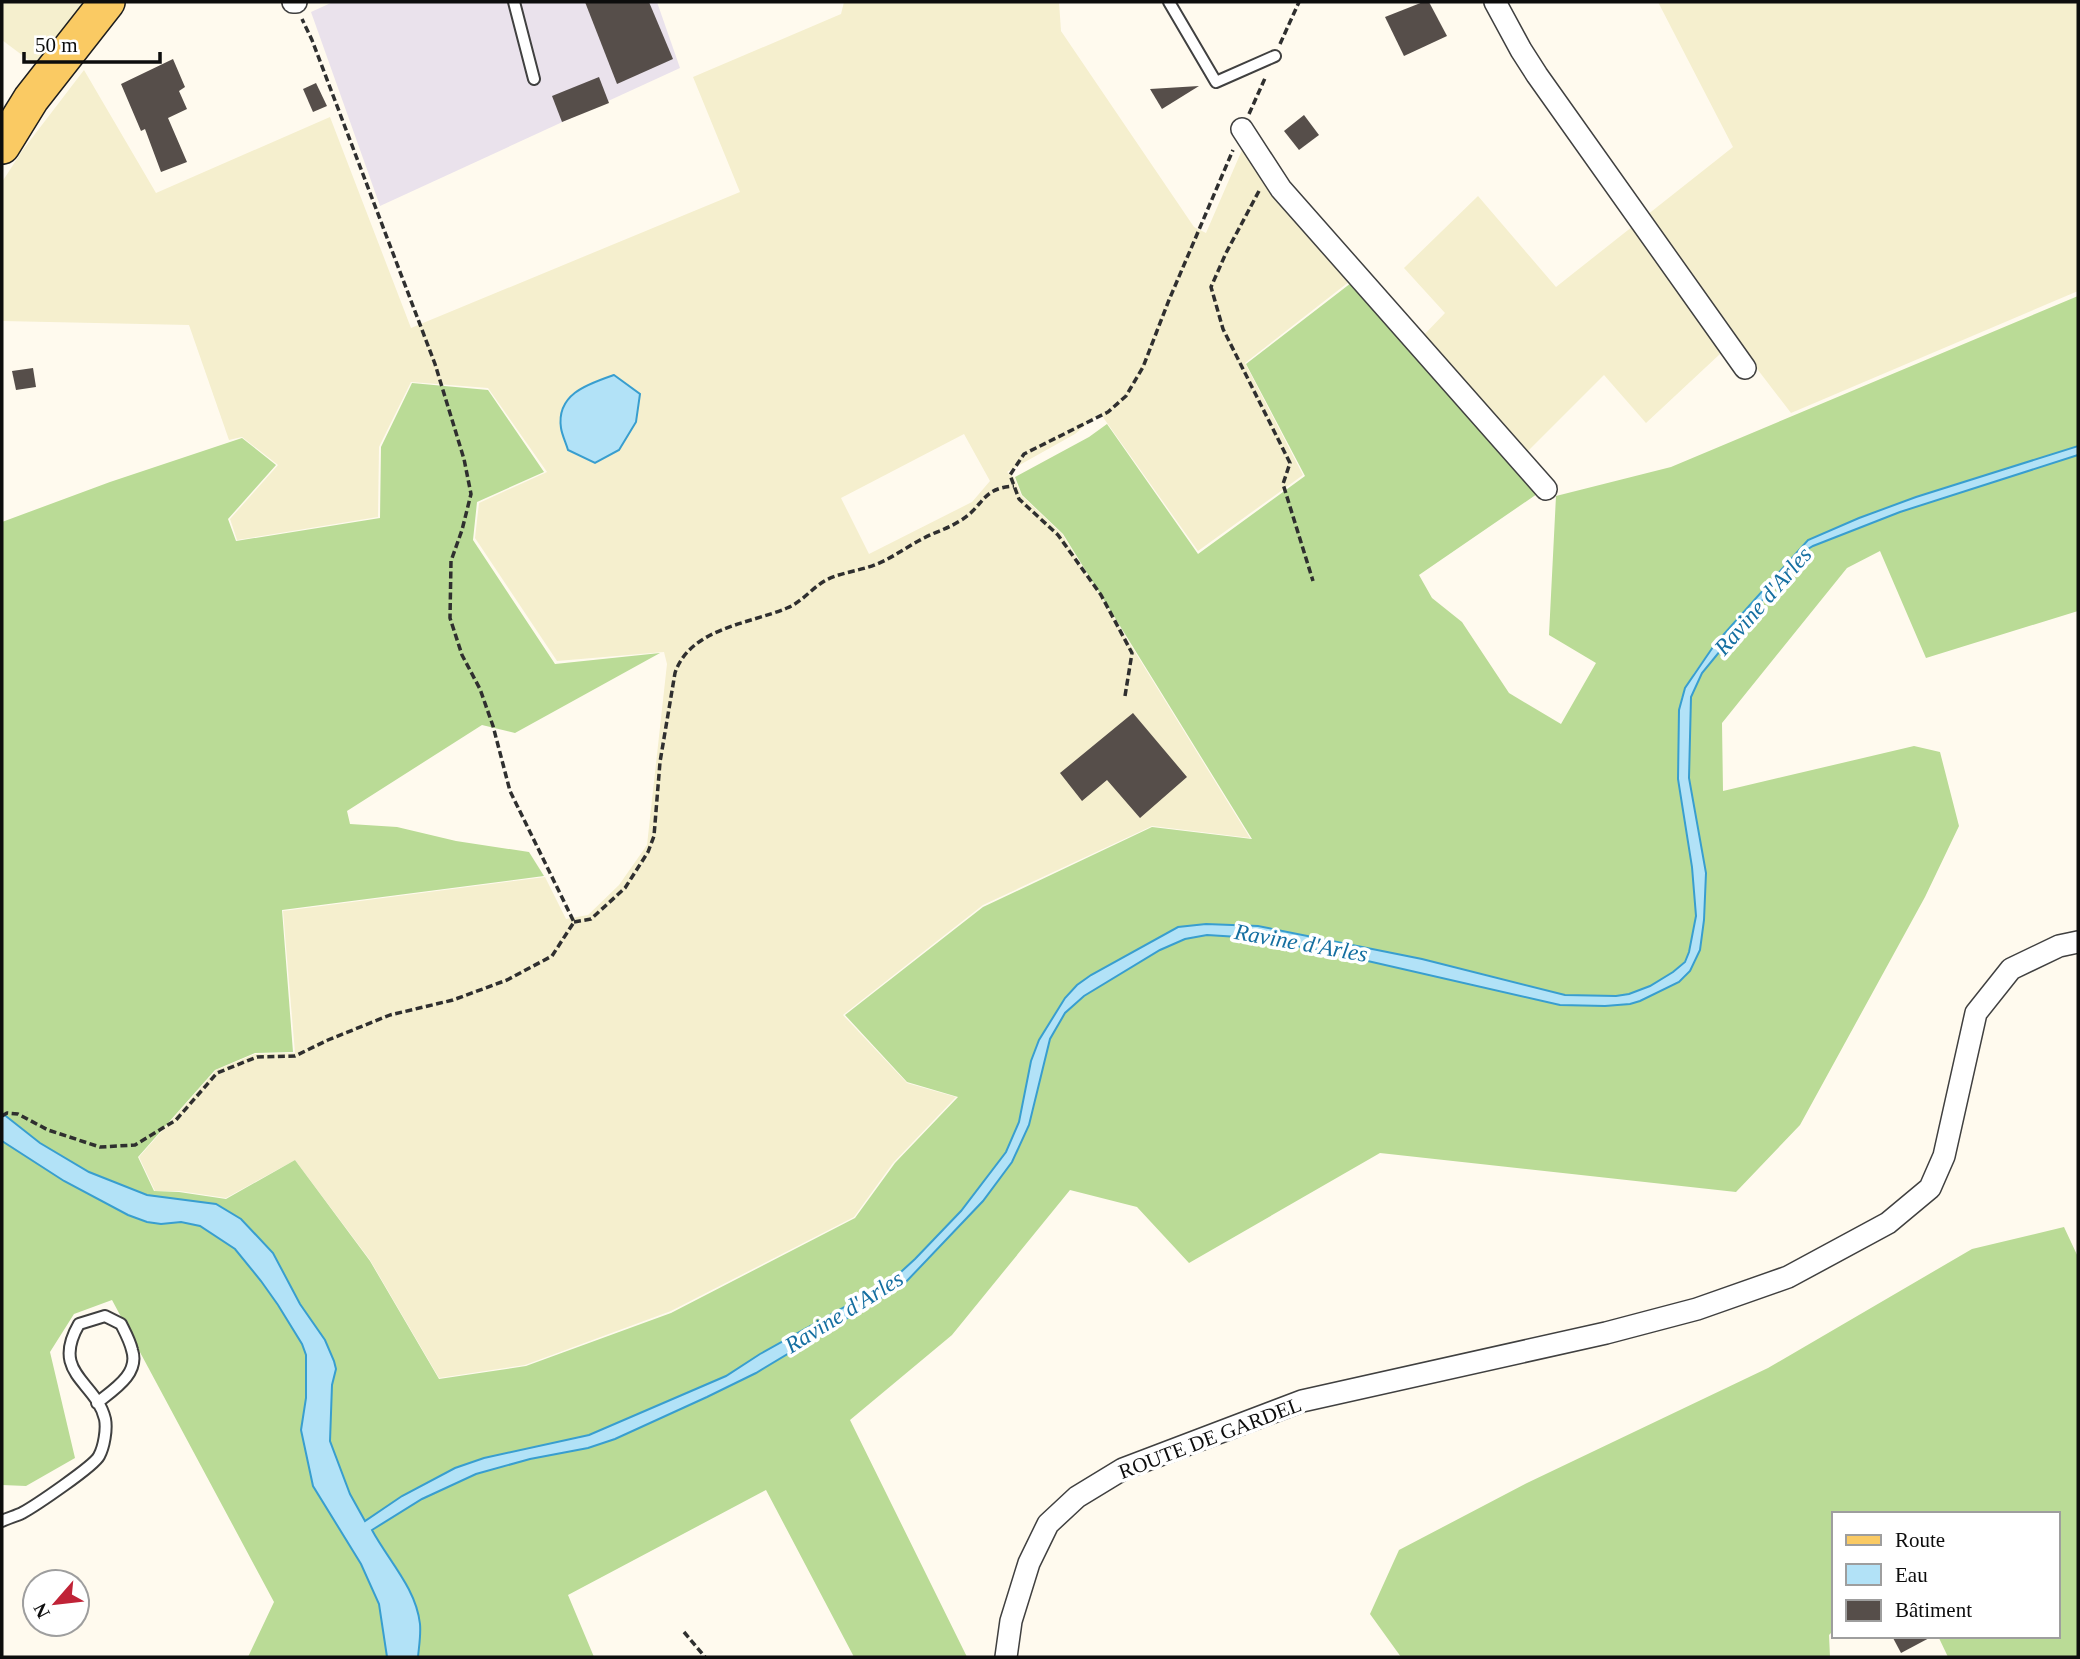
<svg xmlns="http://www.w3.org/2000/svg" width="2080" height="1659" font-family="Georgia,serif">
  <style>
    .industrial { fill: #eae2ec }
    .farmland { fill: #f5efce; fill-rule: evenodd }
    .forest { fill: #badb96 }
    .water { fill: #b2e2f7; stroke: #389ecf; stroke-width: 2 }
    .building { fill: #564e4a }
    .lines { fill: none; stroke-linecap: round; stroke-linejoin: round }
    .lane-casing { stroke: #404040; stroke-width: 14 }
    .street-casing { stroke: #404040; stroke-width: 24 }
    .primary-casing { stroke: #1e1e1e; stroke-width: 38 }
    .path { stroke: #2f2f2f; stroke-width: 3.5; stroke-dasharray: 7 3.5; stroke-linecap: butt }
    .lane { stroke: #fff; stroke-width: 10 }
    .street { stroke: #fff; stroke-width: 21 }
    .primary { stroke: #faca63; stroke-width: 35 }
    .labels { text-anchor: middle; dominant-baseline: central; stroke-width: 7; stroke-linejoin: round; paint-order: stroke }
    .street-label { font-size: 21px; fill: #0d0d0d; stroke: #fff }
    .water-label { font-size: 23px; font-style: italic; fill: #156fa1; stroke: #fff }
  </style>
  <rect width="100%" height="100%" fill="#fffaee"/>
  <path class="industrial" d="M333 2H657L680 68 380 206 311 12Z"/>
  <g class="farmland">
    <path d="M2 2H89L38 67 2 40Z"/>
    <path d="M844 2H1059L1061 31 1194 227 1206 233 1245 143 1350 281 1245 363 1303 475 1198 551 1100 413 1075 434 1007 472 1014 477 1021 495 1062 534 1250 838 1152 826 983 905 843 1015 907 1083 956 1097 893 1163 854 1217 671 1311 525 1365 439 1378 370 1260 295 1160 226 1198 179 1191H155L139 1157 216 1070 255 1054 295 1053 283 911 545 877 566 919 588 915 619 885 647 845 667 664 664 652 557 661 475 538 479 503 547 472 488 388 411 382 379 447 378 517 237 540 230 519 278 465 242 437 229 440 189 325 2 321V182L22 151 84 70 156 193 330 117 411 328 740 192 693 77 841 14ZM964 434 990 481 972 502 869 554 841 498Z"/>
    <path d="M1658 2H2078V291L1791 413 1735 340 1646 423 1604 375 1523 456 1422 337 1445 313 1404 268 1478 196 1556 287 1733 147Z"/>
  </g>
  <g class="forest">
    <path d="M1351 283 1537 494 1419 575 1432 598 1462 622 1509 693 1561 724 1596 663 1549 635 1556 496 1671 467 2078 296V446L1916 497 1859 518 1808 540 1715 644 1694 673 1681 699 1678 779 1692 867 1696 916 1689 952 1685 961 1673 972 1650 986 1629 994 1616 996 1565 995 1422 959 1258 926 1206 924 1178 927 1091 975 1077 985 1065 998 1039 1040 1031 1061 1019 1122 1006 1152 961 1211 915 1259 891 1281 761 1354 726 1376 589 1435 484 1458 455 1468 365 1521 350 1494 330 1441 332 1385 336 1369 334 1361 325 1340 300 1304 273 1253 241 1219 216 1204 147 1195 89 1172 40 1143 2 1113V522L110 482 242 438 276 465 228 519 236 541 380 518 381 447 412 383 488 390 544 472 477 502 473 540 555 664 660 653 515 733 482 725 347 811 350 824 397 827 456 841 529 852 544 876 282 910 293 1052 255 1053 215 1070 138 1157 154 1191 179 1192 226 1199 295 1160 370 1261 439 1379 526 1366 671 1313 855 1218 895 1163 958 1097 907 1082 845 1015 983 907 1152 827 1252 839 1063 534 1022 495 1015 477 1089 437 1107 424 1198 554 1305 476 1246 364Z"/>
    <path d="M2078 455V611L1926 658 1880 551 1847 568 1722 723 1723 791 1914 746 1940 752 1959 826 1925 897 1800 1125 1736 1192 1380 1153 1189 1263 1137 1207 1070 1190 952 1335 850 1420 967 1657H854L766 1490 568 1595 594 1657H418C419 1646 421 1635 420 1624 416 1589 390 1559 371 1530L422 1499 476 1474 530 1459 588 1448 615 1439 707 1397 756 1373 904 1284 983 1201 1012 1162 1029 1125 1050 1039 1065 1013 1084 996 1160 950 1185 939 1207 935 1239 937 1324 951 1560 1005 1605 1006 1630 1004 1640 1001 1679 982 1685 977 1700 950 1706 888V873L1689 778 1691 697 1702 673 1721 649 1808 549 1813 546 1900 512Z"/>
    <path d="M2 1141 64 1181 128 1215 147 1222 161 1224 181 1222 200 1226 235 1249 261 1281 278 1305 302 1344 306 1355V1398L301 1430 313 1485 361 1564 379 1604 387 1657H248L274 1602 112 1300 74 1314 50 1352 75 1458 26 1486 2 1485Z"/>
    <path d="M2064 1227 2078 1257V1657H1948L1938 1636H2057V1514H1833V1631L1829 1635 1830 1657H1401L1370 1614 1399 1550 1527 1483 1768 1368 1972 1249Z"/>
  </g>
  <g class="water">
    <path d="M614 375 640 394 636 422 619 450 595 463 568 450C566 443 562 435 561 428 556 394 588 384 614 375Z"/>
    <path d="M2078 446V455L1900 512 1813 546 1808 549 1752 612 1702 673 1691 697 1689 778 1706 873 1704 920 1700 950 1690 971 1679 982 1640 1001 1630 1004 1605 1006 1560 1005 1324 951 1239 937 1207 935 1185 939 1160 950 1084 996 1065 1013 1050 1039 1029 1125 1012 1162 983 1201 904 1284 756 1373 707 1397 615 1439 588 1448 530 1459 476 1474 422 1499 372 1530C388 1560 416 1588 420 1624 421 1635 419 1646 418 1657H387L379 1604 361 1564 313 1486 301 1430 306 1398V1355L302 1344 278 1305 261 1281 235 1249 200 1226 181 1222 161 1224 147 1222 128 1215 64 1181 2 1141V1113L40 1143 89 1172 147 1195 216 1204 241 1219 273 1253 300 1304 325 1340 334 1361 336 1369 332 1385 330 1441 350 1494 365 1521 402 1496 455 1468 484 1458 589 1435 726 1376 760 1354 891 1281 915 1259 961 1211 1006 1152 1019 1122 1031 1061 1039 1040 1065 998 1077 985 1091 975 1178 927 1206 924 1258 926 1422 959 1565 995 1616 996 1629 994 1650 986 1673 972 1685 962 1689 952 1696 916 1692 867 1678 779 1679 710 1685 688 1715 644 1808 540 1859 518 1916 497Z"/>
  </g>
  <g class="building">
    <path d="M585 2H649L673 59 617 84Z"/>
    <path d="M1423 2H1429L1447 36 1404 56 1385 17Z"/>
    <path d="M173 59 185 87 179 91 187 109 168 118 187 162 161 172 145 129 141 131 121 84Z"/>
    <path d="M599 77 609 103 562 122 552 96Z"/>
    <path d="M316 83 327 106 313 112 303 89Z"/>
    <path d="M1199 86 1162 109 1150 89Z"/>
    <path d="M1304 115 1319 135 1299 150 1284 131Z"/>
    <path d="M33 368 36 387 16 390 12 371Z"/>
    <path d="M1133 713 1187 777 1140 818 1107 780 1082 801 1060 773Z"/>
    <path d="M1892 1636H1933L1901 1653Z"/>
  </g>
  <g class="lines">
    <g class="lane-casing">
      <g id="lane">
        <path d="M514 2 534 79"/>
        <path d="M1169 2 1216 82 1275 56"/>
        <path d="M2 1521C8 1518 16 1516 22 1513 35 1506 94 1466 99 1456 104 1447 107 1429 105 1419 96 1381 50 1374 79 1324L105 1316 121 1324C125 1332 130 1341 132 1350 140 1374 113 1390 97 1403"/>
      </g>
    </g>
    <g class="street-casing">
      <g id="street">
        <path d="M293 2H296"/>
        <path d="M1495 2 1521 50 1537 75 1745 368"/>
        <path d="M1242 129 1281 189 1546 489"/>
        <path d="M1006 1657 1011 1621 1029 1563 1048 1524 1077 1497 1123 1469 1302 1401 1606 1333 1697 1309 1788 1277 1888 1223 1930 1188 1944 1156 1976 1013 2011 969 2059 946 2078 942"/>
      </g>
    </g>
    <g class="primary-casing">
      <path id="primary" d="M2 146 31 99 107 2"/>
    </g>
    <g class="path">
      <path d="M1280 44 1299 2"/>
      <path d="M1249 114 1266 76"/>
      <path d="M1259 191 1226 253 1211 287 1223 329 1290 463 1283 484 1313 581"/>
      <path d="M1125 696 1132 653 1101 595 1058 535 1019 499 1010 475 1024 454 1108 412 1126 396 1143 367 1169 300 1233 150"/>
      <path d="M574 922 591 919 625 888 648 852 654 836 660 762 675 673C690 628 749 624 787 608 802 602 812 588 826 580 842 572 860 571 877 564 894 557 908 546 924 538 935 532 947 529 958 522 984 508 980 488 1014 486"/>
      <path d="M2 1116 7 1113 18 1114 48 1130 100 1147 135 1145 176 1120 217 1073 257 1057 295 1056 328 1040 390 1015 453 1000 507 980 552 956 574 922 510 791 493 726 480 689 462 655 450 618 451 561 462 530 471 494 464 459 435 364 312 40 302 19"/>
      <path d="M684 1632 705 1657"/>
    </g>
    <use href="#lane" class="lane"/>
    <use href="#street" class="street"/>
    <use href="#primary" class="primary"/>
  </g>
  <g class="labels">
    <g class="street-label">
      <text transform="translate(1210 1438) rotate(-21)">ROUTE DE GARDEL</text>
    </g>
    <g class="water-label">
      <text transform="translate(1763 601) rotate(-49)">Ravine d'Arles</text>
      <text transform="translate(1301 943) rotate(10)">Ravine d'Arles</text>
      <text transform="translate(844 1312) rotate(-32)">Ravine d'Arles</text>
    </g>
  </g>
  <rect width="2080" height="1659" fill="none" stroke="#0d0d0d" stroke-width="7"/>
  <rect x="1832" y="1512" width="228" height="126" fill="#ffffff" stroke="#9e9e9e" stroke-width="2"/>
  <rect x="1846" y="1535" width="35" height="10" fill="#faca63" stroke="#9e9e9e" stroke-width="2"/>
  <text x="1895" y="1547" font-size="21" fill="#0d0d0d">Route</text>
  <rect x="1846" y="1564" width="35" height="21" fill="#b2e2f7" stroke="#9e9e9e" stroke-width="2"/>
  <text x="1895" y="1582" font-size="21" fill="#0d0d0d">Eau</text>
  <rect x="1846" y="1600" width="35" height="21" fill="#564e4a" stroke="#9e9e9e" stroke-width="2"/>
  <text x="1895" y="1617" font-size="21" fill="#0d0d0d">Bâtiment</text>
  <g transform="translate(56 1603) rotate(242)"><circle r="33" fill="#ffffff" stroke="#9e9e9e" stroke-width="2"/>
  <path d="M0-5L12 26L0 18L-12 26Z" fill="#c02337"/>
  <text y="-10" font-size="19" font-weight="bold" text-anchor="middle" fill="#0d0d0d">N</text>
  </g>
  <path d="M24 52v10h136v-10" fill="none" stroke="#0d0d0d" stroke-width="3.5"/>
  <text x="35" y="52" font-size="21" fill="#0d0d0d" stroke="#ffffff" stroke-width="5" paint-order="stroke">50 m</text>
</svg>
